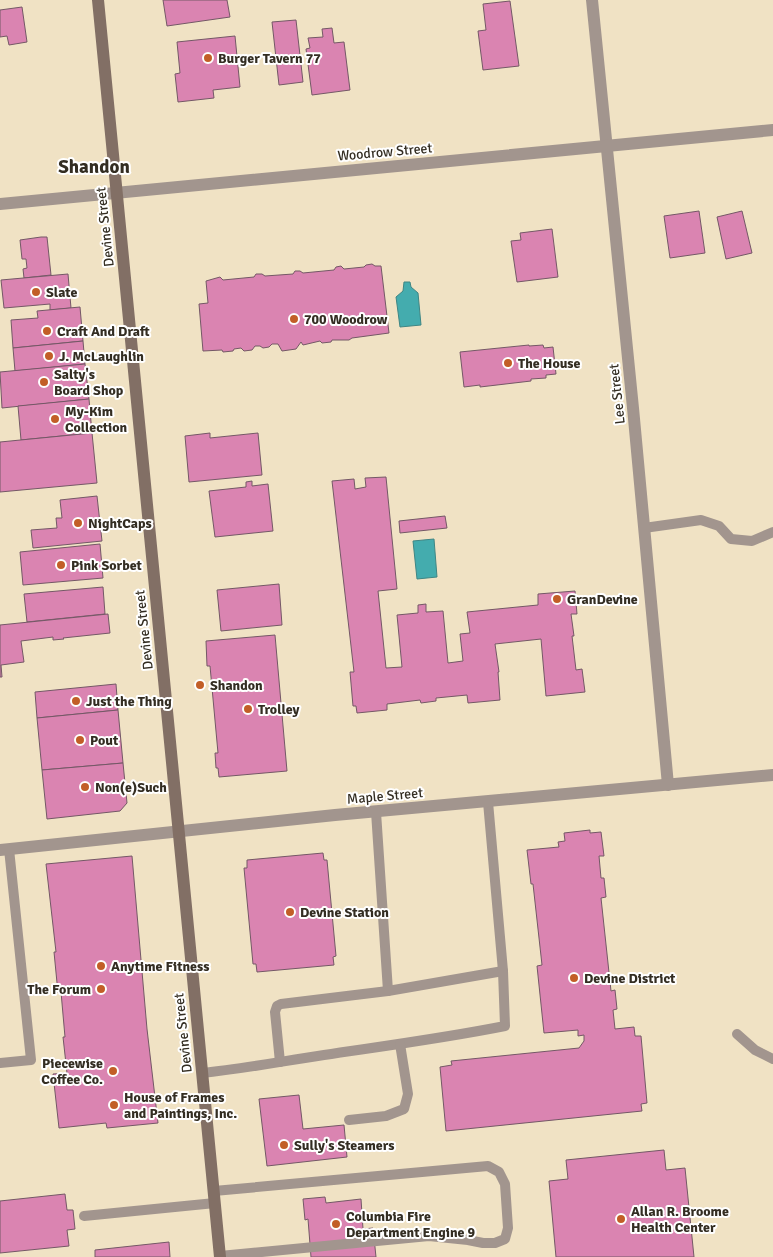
<svg xmlns="http://www.w3.org/2000/svg" width="773" height="1257" font-family="Signika,sans-serif">
  <style>
    .water { fill: #44acae; stroke: #3f8684 }
    .building { fill: #da84b1; stroke: #745866 }
    .lines { fill: none; stroke-linecap: round; stroke-linejoin: round }
    .service { stroke: #a2958e; stroke-width: 10 }
    .minor { stroke: #a2958e; stroke-width: 12 }
    .secondary { stroke: #826f65; stroke-width: 12 }
    .poi-dot { fill: #c25e27; stroke: #fff; stroke-width: 2 }
    .labels { text-anchor: middle; dominant-baseline: central; stroke-width: 4; stroke-linejoin: round; paint-order: stroke }
    .poi-label { font-size: 14px; font-weight: bold; fill: #332d22; stroke: #fff; text-anchor: start }
    .street-label { font-size: 14px; fill: #332d22; stroke: #fff }
    .district-label { font-size: 19px; font-weight: bold; fill: #332d22; stroke: #fff }
  </style>
  <rect width="100%" height="100%" fill="#f0e2c4"/>
  <g class="water">
    <path d="M404 282H410L411 287 418 293 421 325 400 327 396 297 403 291Z"/>
    <path d="M434 539 437 577 417 579 413 541Z"/>
  </g>
  <g class="building">
    <path d="M163 0H227L230 17 167 26Z"/>
    <path d="M510 1 519 66 483 70 478 31 486 30 483 4Z"/>
    <path d="M22 7 27 42 9 45 7 36 0 37V10Z"/>
    <path d="M296 20 303 82 279 85 272 22Z"/>
    <path d="M332 28 334 43 344 42 350 90 312 95 306 49 310 48 308 38 323 37 322 29Z"/>
    <path d="M235 36 240 87 213 90 214 98 178 102 175 74 180 73 177 42Z"/>
    <path d="M699 211 705 253 670 258 664 216Z"/>
    <path d="M742 211 752 253 726 259 717 217Z"/>
    <path d="M552 229 558 277 517 282 511 241 521 240 520 233Z"/>
    <path d="M41 237H47L51 275 24 278 23 269 27 268 26 259H22L20 240Z"/>
    <path d="M372 264 375 266H381L389 333 352 338 349 340H332L331 342 322 343 320 341 303 345 301 342 296 349 282 351 278 344H272L269 347 263 348 260 346H255L252 350 244 351 241 348 234 349 233 351 223 352 222 350 203 351 199 304 208 303 206 281 220 277 223 280 254 277 256 274H262L265 276 293 274 295 271H300L303 273 334 270 336 267 341 266 344 269 364 267 366 265Z"/>
    <path d="M68 274 71 308 50 310V304L4 308 1 280Z"/>
    <path d="M80 307 83 341 13 348 11 320 38 318 37 311Z"/>
    <path d="M83 341 85 364 15 371 13 348Z"/>
    <path d="M529 345V346L543 345 544 348 553 347 556 374 546 375V378L531 379V381L480 387V385L464 387 460 352Z"/>
    <path d="M85 364 89 399 2 408 0 372Z"/>
    <path d="M89 399 92 433 21 440 18 406Z"/>
    <path d="M92 433 97 483 0 492V442Z"/>
    <path d="M210 433V438L258 433 262 475 189 482 185 436Z"/>
    <path d="M386 477 397 589 378 591 386 668 402 667 397 615 418 613V605L426 604V612L443 611 448 663 463 661 460 634 470 633 467 612 538 605V594L575 591 577 614H571L574 636H572L576 670 582 669 585 692 546 696 541 639 495 644 499 672H498L500 700 468 703 467 695 436 698V701L421 703 420 700 387 704V710L357 713 356 706H353L350 672H354L332 481 354 479 355 489 366 487 365 478Z"/>
    <path d="M252 481V486L268 484 273 531 215 537 209 491 246 487V482Z"/>
    <path d="M97 496 102 541 33 548 31 530 57 528 56 518H62L60 500Z"/>
    <path d="M445 516 447 528 400 533 399 521Z"/>
    <path d="M100 544 103 578 23 585 20 552Z"/>
    <path d="M279 584 282 625 221 631 217 590Z"/>
    <path d="M103 587 105 614 27 622 24 594Z"/>
    <path d="M108 614 110 633 63 638 64 639 53 640V637L21 641 24 662 1 665 2 677H0V625Z"/>
    <path d="M275 635 287 771 219 777 218 768H216L215 753H218L210 666H207L206 641Z"/>
    <path d="M116 684 118 710 37 718 35 692Z"/>
    <path d="M118 710 123 763 42 770 37 718Z"/>
    <path d="M123 763 127 803 120 811 47 819 42 770Z"/>
    <path d="M590 830V833L601 832 604 856H599L601 878H604L606 897 601 898 611 991 615 990 617 1009 613 1010 615 1029 634 1027 635 1036H641L647 1103 641 1104 642 1111 446 1131 440 1067 452 1065 451 1061 579 1048 584 1041V1035L578 1036V1030L544 1033 537 966 542 965 533 884H531L527 850 559 847 558 842 565 841 564 833Z"/>
    <path d="M323 853 324 860H327L336 956 333 957 334 965 257 972 256 964H253L244 868H247V860Z"/>
    <path d="M132 856 147 1029 158 1123 107 1128 106 1123 59 1128 53 1074 67 1073 63 1037H65L61 992 58 993 54 952H56L46 864Z"/>
    <path d="M299 1095 303 1129 344 1125 347 1157 267 1166 259 1099Z"/>
    <path d="M664 1150 666 1170 685 1168 694 1257H556L549 1181 568 1179 566 1160Z"/>
    <path d="M65 1194 67 1210H73L75 1229 67 1230 69 1246 0 1253V1201Z"/>
    <path d="M325 1197 326 1203 361 1199 363 1229 373 1228 376 1257H311L308 1219 305 1220 303 1199Z"/>
    <path d="M169 1242 170 1257H95V1250Z"/>
  </g>
  <g class="lines">
    <g class="service">
      <path d="M644 528 701 520 719 526 731 539 752 541 773 532"/>
      <path d="M376 812 388 991"/>
      <path d="M737 1034 755 1050 773 1059"/>
      <path d="M280 1062 275 1012 277 1006 281 1004 388 991 503 971"/>
      <path d="M0 1063 31 1060 9 849"/>
      <path d="M202 1073C243 1069 283 1061 324 1055 384 1046 445 1038 505 1026L503 971 488 802"/>
      <path d="M349 1120 386 1116 404 1109 408 1094 400 1044"/>
      <path d="M214 1191 488 1166 499 1172 505 1184 508 1228 505 1239 495 1243H483L468 1240 429 1236 220 1256"/>
      <path d="M84 1216 215 1203"/>
    </g>
    <g class="minor">
      <path d="M592 0 633 408 668 785"/>
      <path d="M0 204 773 130"/>
      <path d="M0 850 335 815 773 775"/>
    </g>
    <path class="secondary" d="M98 0 220 1257"/>
  </g>
  <g class="poi-dot">
    <circle cx="208" cy="58" r="5"/>
    <circle cx="36" cy="292" r="5"/>
    <circle cx="294" cy="319" r="5"/>
    <circle cx="47" cy="331" r="5"/>
    <circle cx="49" cy="356" r="5"/>
    <circle cx="508" cy="363" r="5"/>
    <circle cx="44" cy="382" r="5"/>
    <circle cx="55" cy="419" r="5"/>
    <circle cx="78" cy="523" r="5"/>
    <circle cx="61" cy="565" r="5"/>
    <circle cx="557" cy="599" r="5"/>
    <circle cx="200" cy="685" r="5"/>
    <circle cx="76" cy="701" r="5"/>
    <circle cx="248" cy="709" r="5"/>
    <circle cx="80" cy="740" r="5"/>
    <circle cx="85" cy="787" r="5"/>
    <circle cx="290" cy="912" r="5"/>
    <circle cx="101" cy="966" r="5"/>
    <circle cx="574" cy="978" r="5"/>
    <circle cx="101" cy="989" r="5"/>
    <circle cx="113" cy="1071" r="5"/>
    <circle cx="114" cy="1105" r="5"/>
    <circle cx="284" cy="1145" r="5"/>
    <circle cx="621" cy="1219" r="5"/>
    <circle cx="336" cy="1224" r="5"/>
  </g>
  <g class="labels">
    <g class="poi-label">
      <text x="218" y="58">Burger Tavern 77</text>
      <text x="46" y="292">Slate</text>
      <text x="304" y="319">700 Woodrow</text>
      <text x="57" y="331">Craft And Draft</text>
      <text x="59" y="356">J. McLaughlin</text>
      <text x="518" y="363">The House</text>
      <text x="54" y="374">Salty's<tspan x="54" dy="16">Board Shop</tspan></text>
      <text x="65" y="411">My-Kim<tspan x="65" dy="16">Collection</tspan></text>
      <text x="88" y="523">NightCaps</text>
      <text x="71" y="565">Pink Sorbet</text>
      <text x="567" y="599">GranDevine</text>
      <text x="210" y="685">Shandon</text>
      <text x="86" y="701">Just the Thing</text>
      <text x="258" y="709">Trolley</text>
      <text x="90" y="740">Pout</text>
      <text x="95" y="787">Non(e)Such</text>
      <text x="300" y="912">Devine Station</text>
      <text x="111" y="966">Anytime Fitness</text>
      <text x="584" y="978">Devine District</text>
      <text x="91" y="989" text-anchor="end">The Forum</text>
      <text x="103" y="1063" text-anchor="end">Piecewise<tspan x="103" dy="16">Coffee Co.</tspan></text>
      <text x="124" y="1097">House of Frames<tspan x="124" dy="16">and Paintings, Inc.</tspan></text>
      <text x="294" y="1145">Sully's Steamers</text>
      <text x="631" y="1211">Allan R. Broome<tspan x="631" dy="16">Health Center</tspan></text>
      <text x="346" y="1216">Columbia Fire<tspan x="346" dy="16">Department Engine 9</tspan></text>
    </g>
    <g class="street-label">
      <text transform="translate(385 152) rotate(-5)">Woodrow Street</text>
      <text transform="translate(105 227) rotate(-96)">Devine Street</text>
      <text transform="translate(617 394) rotate(-96)">Lee Street</text>
      <text transform="translate(144 630) rotate(-96)">Devine Street</text>
      <text transform="translate(385 796) rotate(-5)">Maple Street</text>
      <text transform="translate(183 1033) rotate(-96)">Devine Street</text>
    </g>
    <g class="district-label">
      <text x="94" y="167">Shandon</text>
    </g>
  </g>
</svg>
